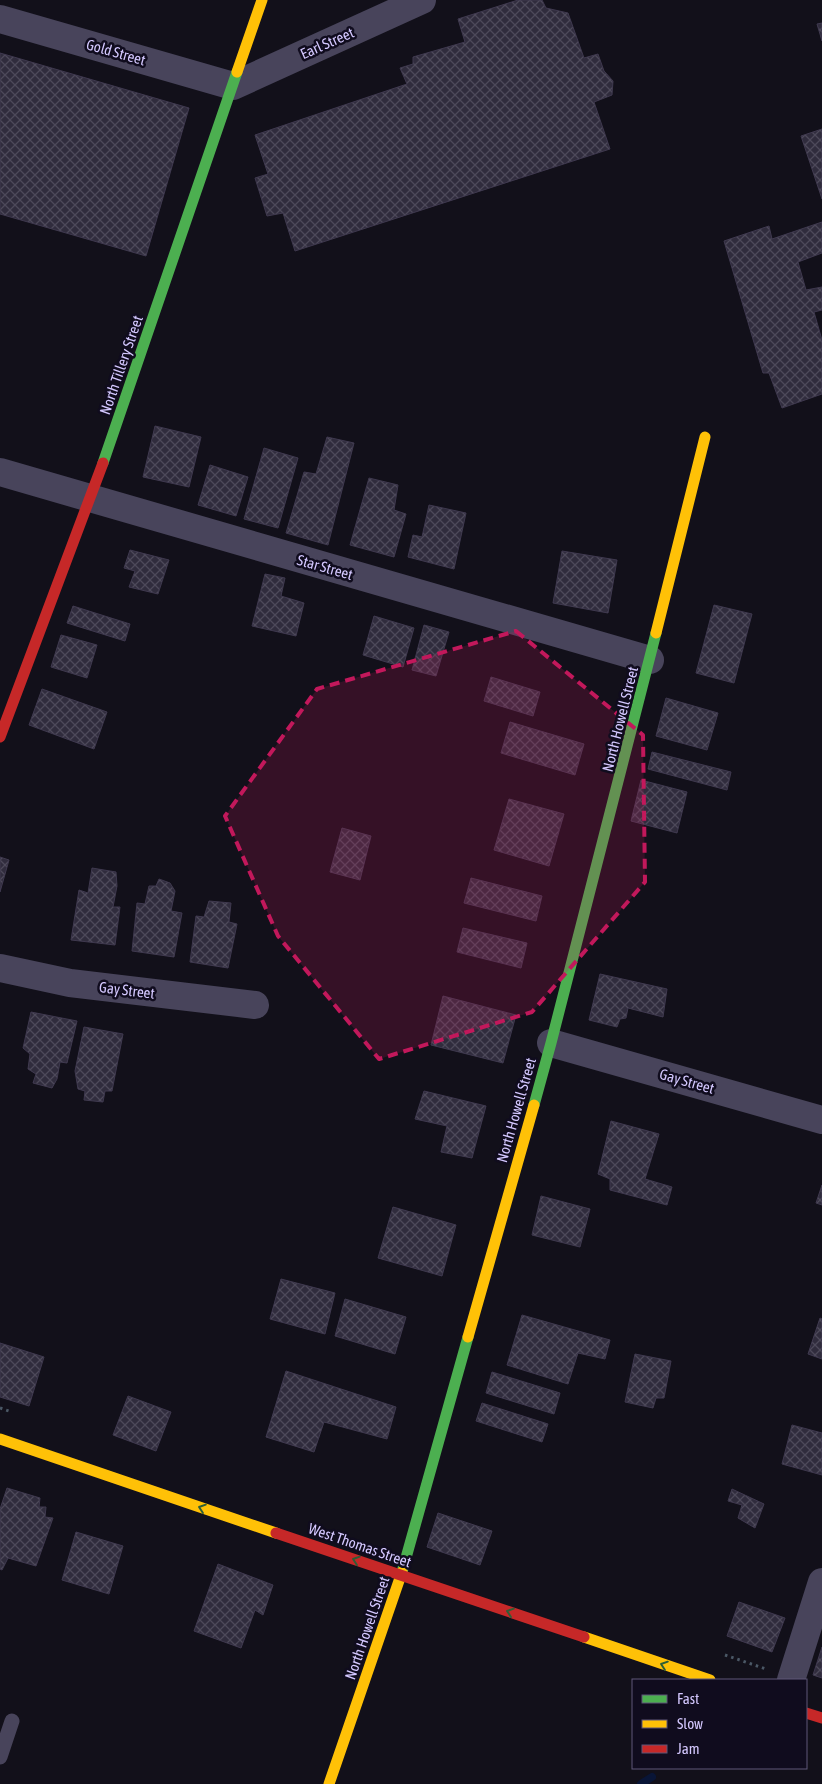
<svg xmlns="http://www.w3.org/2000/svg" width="822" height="1784" font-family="'Asap Condensed',sans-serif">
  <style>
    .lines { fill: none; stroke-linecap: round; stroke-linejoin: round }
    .stream { stroke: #091537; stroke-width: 8 }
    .building { fill: url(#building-cross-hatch); stroke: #3f394f }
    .path { stroke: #4b5866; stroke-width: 3; stroke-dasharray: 2.5 4; stroke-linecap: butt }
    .lane { stroke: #48445b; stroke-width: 15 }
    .street { stroke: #48445b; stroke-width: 28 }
    .fast { stroke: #4caf50; stroke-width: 11 }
    .slow { stroke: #ffc107; stroke-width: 11 }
    .jam { stroke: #c62828; stroke-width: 11 }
    .oneway { stroke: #2e5e37 }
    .marked { fill: #c2185b; fill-opacity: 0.2; stroke: #c2185b; stroke-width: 4; stroke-dasharray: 10 6; stroke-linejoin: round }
    .labels { text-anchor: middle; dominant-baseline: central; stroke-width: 5; stroke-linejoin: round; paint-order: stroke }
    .street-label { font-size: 15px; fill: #d4c8ff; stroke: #100c1e }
  </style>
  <defs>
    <pattern id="building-cross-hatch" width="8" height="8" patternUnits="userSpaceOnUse" patternTransform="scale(1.25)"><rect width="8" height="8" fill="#302c3d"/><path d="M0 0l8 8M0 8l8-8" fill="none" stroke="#4d495a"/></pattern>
  </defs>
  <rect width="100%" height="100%" fill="#12101a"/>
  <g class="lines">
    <path class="stream" d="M641 1784 652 1777"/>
  </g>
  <g class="building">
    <path d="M518 0H542L546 8 568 13 584 58 598 54 604 71 613 81 612 95 594 102 610 149 295 251 283 213 267 216 255 178 268 174 255 135 407 84 400 68 413 64V57L465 42 458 19Z"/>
    <path d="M822 23V41L817 24Z"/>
    <path d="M0 53 189 108 146 256 0 214Z"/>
    <path d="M822 129V199L801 136Z"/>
    <path d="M822 222V253L798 262 806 290 822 287V310L814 312 822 340V394L782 408 769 373H763L724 241 769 226 772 239Z"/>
    <path d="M155 426 201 437 189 487 143 477Z"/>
    <path d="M327 437 354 443 328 545 286 533 304 472 316 474Z"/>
    <path d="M264 448 298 458 278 528 244 519Z"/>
    <path d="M210 465 248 477 236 516 198 505Z"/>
    <path d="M369 478 398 485 394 510 406 514 394 557 350 545Z"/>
    <path d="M429 505 466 513 454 569 408 557 413 535 422 537Z"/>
    <path d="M130 550 169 560 158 594 129 587 135 571 124 568Z"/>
    <path d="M562 551 617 560 608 613 553 603Z"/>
    <path d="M265 574 285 578 281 596 304 603 296 636 252 626Z"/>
    <path d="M714 605 752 614 734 683 696 673Z"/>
    <path d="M73 606 130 624 125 641 67 623Z"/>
    <path d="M374 616 414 628 403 667 363 655Z"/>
    <path d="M424 625 449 632 436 676 412 670Z"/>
    <path d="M61 635 97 645 87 678 51 667Z"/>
    <path d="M491 677 540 692 533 716 484 701Z"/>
    <path d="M42 689 107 712 94 749 29 725Z"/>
    <path d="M666 698 718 713 707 750 656 736Z"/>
    <path d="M510 722 584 744 575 775 501 753Z"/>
    <path d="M652 752 731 772 727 790 648 769Z"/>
    <path d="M641 780 687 792 677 833 631 821Z"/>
    <path d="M509 799 564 814 549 866 494 850Z"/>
    <path d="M342 828 371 836 360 880 330 872Z"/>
    <path d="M0 857 9 860 0 892Z"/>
    <path d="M92 868 116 872 117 886 113 907H120L115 945 71 940 79 890 88 893Z"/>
    <path d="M471 878 542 896 536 921 464 903Z"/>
    <path d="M159 879 170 883 175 891 171 911 182 913 174 957 132 951 137 903 145 904 149 886H156Z"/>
    <path d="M209 901 231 903 229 922 237 924 228 968 190 962 196 916 204 917Z"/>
    <path d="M463 928 527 943 521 968 457 952Z"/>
    <path d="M600 974 667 989 663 1017 628 1008 626 1018 620 1019 617 1027 589 1020Z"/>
    <path d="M443 996 516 1015 503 1063 431 1045Z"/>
    <path d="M31 1012 77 1021 67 1063 60 1062 57 1079 52 1088 33 1083 36 1074 28 1069 30 1054 23 1048Z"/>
    <path d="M84 1027 123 1034 112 1091H105L103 1102 84 1100 85 1091 78 1089 75 1071Z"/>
    <path d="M424 1091 486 1106 472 1158 441 1152 447 1126 415 1119Z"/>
    <path d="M611 1121 659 1134 645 1179 672 1187 667 1205 610 1190V1179L598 1174Z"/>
    <path d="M822 1185V1205L816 1203Z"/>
    <path d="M541 1196 590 1209 580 1247 532 1235Z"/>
    <path d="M393 1207 456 1225 442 1276 378 1258Z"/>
    <path d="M281 1279 335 1293 325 1334 270 1319Z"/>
    <path d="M345 1299 406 1317 395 1354 335 1336Z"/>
    <path d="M522 1315 610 1340 605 1359 578 1353 568 1384 507 1365Z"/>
    <path d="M820 1318 822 1319V1359L808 1354Z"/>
    <path d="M0 1343 44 1357 29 1406 0 1397Z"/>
    <path d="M635 1354 671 1361 664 1398H656L653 1408 625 1402Z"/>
    <path d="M286 1371 396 1407 387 1439 324 1422 314 1452 266 1437Z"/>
    <path d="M492 1372 560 1393 554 1414 486 1393Z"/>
    <path d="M128 1396 171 1412 156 1451 113 1435Z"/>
    <path d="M482 1403 548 1424 542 1442 476 1421Z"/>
    <path d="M792 1425 822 1433V1475L782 1464Z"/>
    <path d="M7 1488 40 1498 39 1507H46L45 1517 53 1518 36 1566 8 1558 2 1570 0 1569V1509Z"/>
    <path d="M732 1489 764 1504 755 1528 738 1518 742 1505 728 1501Z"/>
    <path d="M438 1513 492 1531 480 1565 427 1547Z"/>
    <path d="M76 1532 123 1546 109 1594 62 1580Z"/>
    <path d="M218 1564 273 1585 263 1615 255 1610 241 1648 194 1631Z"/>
    <path d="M739 1602 785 1618 772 1652 727 1636Z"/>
    <path d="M822 1647V1678L813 1675Z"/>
  </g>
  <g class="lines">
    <g class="path">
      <path d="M0 1408 9 1411"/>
      <path d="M725 1655 766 1669"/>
    </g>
    <path class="lane" d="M0 1757 12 1721"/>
    <g class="street">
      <path d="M0 19 233 86 422 0"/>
      <path d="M0 472 650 660"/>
      <path d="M0 968 70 983 255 1005"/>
      <path d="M551 1043 822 1120"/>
      <path d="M791 1680 822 1582"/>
    </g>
    <g class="fast">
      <path d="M103 463 237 72"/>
      <path d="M534 1105 551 1043 656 633"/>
      <path d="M402 1572 468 1337"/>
    </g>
    <g class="slow">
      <path d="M237 72 262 0"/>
      <path d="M656 633 705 437"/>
      <path d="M468 1337 534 1105"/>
      <path d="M0 1439 276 1533"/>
      <path d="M584 1637 710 1680"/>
      <path d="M329 1784 402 1572"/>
    </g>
    <g class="jam">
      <path d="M0 737 103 463"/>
      <path d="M276 1533 584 1637"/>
      <path d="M806 1713 822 1718"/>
    </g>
  </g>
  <defs><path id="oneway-chevron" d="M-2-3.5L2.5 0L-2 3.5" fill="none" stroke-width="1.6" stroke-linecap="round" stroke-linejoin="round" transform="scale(1.25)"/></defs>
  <g class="oneway">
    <use href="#oneway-chevron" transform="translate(202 1508) rotate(-161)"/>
    <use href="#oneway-chevron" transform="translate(356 1560) rotate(-161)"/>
    <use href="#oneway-chevron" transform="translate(510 1612) rotate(-161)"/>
    <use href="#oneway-chevron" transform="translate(664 1665) rotate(-161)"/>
  </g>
  <path class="marked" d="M516 631 643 735 645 882 532 1012 379 1059 278 936 225 816 317 689Z"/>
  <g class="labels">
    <g class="street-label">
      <text transform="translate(327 43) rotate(-24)">Earl Street</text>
      <text transform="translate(116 52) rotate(16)">Gold Street</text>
      <text transform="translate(121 365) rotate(-71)">North Tillery Street</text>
      <text transform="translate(325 567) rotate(16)">Star Street</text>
      <text transform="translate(620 719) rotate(-76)">North Howell Street</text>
      <text transform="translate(127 990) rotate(7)">Gay Street</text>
      <text transform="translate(687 1081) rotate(16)">Gay Street</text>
      <text transform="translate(516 1110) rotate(-74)">North Howell Street</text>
      <text transform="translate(360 1545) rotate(19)">West Thomas Street</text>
      <text transform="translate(367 1628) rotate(-71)">North Howell Street</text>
    </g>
  </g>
  <rect x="632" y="1679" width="175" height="90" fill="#100c1e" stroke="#5e5778"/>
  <rect x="642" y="1695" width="25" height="8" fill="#4caf50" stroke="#5e5778"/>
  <text x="677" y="1704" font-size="15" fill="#d4c8ff">Fast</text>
  <rect x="642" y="1720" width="25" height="8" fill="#ffc107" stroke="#5e5778"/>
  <text x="677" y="1729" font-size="15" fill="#d4c8ff">Slow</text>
  <rect x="642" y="1745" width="25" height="8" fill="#c62828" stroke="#5e5778"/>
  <text x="677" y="1754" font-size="15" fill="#d4c8ff">Jam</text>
</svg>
